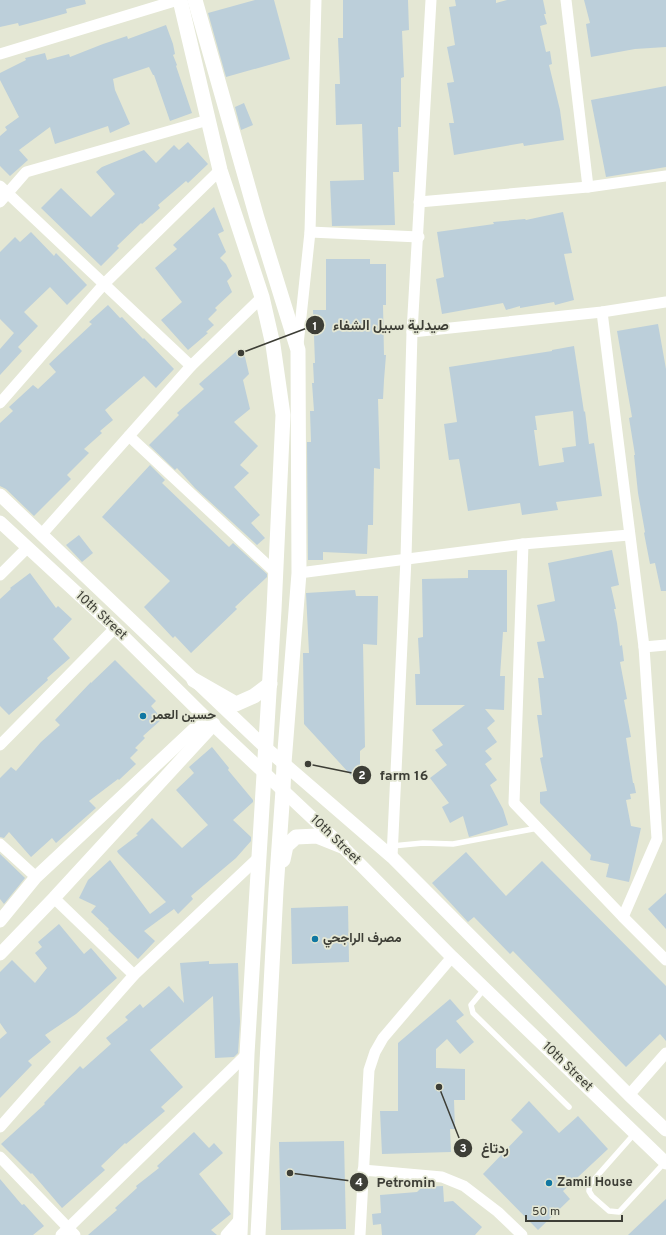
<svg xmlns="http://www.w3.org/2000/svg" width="666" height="1235" font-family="Overpass,Vazirmatn,sans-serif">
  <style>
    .building { fill: #bccfda; fill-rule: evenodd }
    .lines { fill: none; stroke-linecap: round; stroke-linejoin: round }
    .service { stroke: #fff; stroke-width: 5.5 }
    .minor { stroke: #fff; stroke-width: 11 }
    .tertiary { stroke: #fff; stroke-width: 13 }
    .secondary { stroke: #fff; stroke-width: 15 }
    .poi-dot { fill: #1077a2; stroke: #e4e7d4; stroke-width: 1.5 }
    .labels { text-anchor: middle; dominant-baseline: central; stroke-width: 3.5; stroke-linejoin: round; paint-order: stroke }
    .street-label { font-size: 13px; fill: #3d3e36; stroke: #e4e7d4 }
    .poi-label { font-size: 13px; font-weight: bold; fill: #3d3e36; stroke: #e4e7d4; text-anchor: start }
    .leader { fill: none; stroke: #3d3e36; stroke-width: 1.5 }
    .callout-dot { fill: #3d3e36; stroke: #e4e7d4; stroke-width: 1.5 }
    .mark-label { font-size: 12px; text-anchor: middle; font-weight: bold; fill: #fff }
    .callout-label { font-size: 14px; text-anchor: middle; font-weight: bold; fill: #3d3e36; stroke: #e4e7d4; stroke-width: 3.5; stroke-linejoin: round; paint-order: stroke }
  </style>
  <rect width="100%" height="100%" fill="#e4e7d4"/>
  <g class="building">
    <path d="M0 0H85L86 4 66 9 67 13 42 20 19 26 18 23 0 27Z"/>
    <path d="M255 0H274L290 59 226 77 208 13Z"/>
    <path d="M343 0H408L409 30 402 31 404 77 401 78V127H398L399 172H393L395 225 332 226 330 181 364 180 362 124 336 125 335 84H340L338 38H343Z"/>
    <path d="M455 0H496V3L507 0H543L546 14H544L547 24 540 26 546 52 550 51 552 64 549 65 560 110 564 140 524 146 523 143 454 155 449 123H454L447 83 454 82 447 47 455 45 449 7 456 6Z"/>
    <path d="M584 0H666V47L635 49 591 57 586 24 590 23Z"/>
    <path d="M166 25 173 44 175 54 173 55 177 65 176 66 192 113 170 121 154 75H153L149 67 113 79 115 90 130 124 110 133 108 126 55 144 50 127 19 150 28 160 10 176 0 166V136L7 130 5 127 19 117 0 80V73L26 60 25 58 45 53 47 60 69 54 70 57 103 44 127 36 128 39Z"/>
    <path d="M666 86V167L606 177 591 100Z"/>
    <path d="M244 103 253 125 241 130 235 107Z"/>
    <path d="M188 142 208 164 188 183 186 181 158 205 160 208 142 224 141 223 117 246 119 248 101 266 41 208 61 188 91 217 115 194 96 172 102 167 144 150 156 163 174 145 179 150Z"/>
    <path d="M214 207 224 231 218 234 226 252 220 258 226 264 232 276 227 281 232 292 215 308 217 310 208 319 214 325 206 332 208 333 188 350 161 320 182 302 155 268 177 249 173 245Z"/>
    <path d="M563 212 572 253 564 254 574 300 555 305 554 302 520 308V306L506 310 503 303 442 314 436 279 444 277 437 232 494 224 493 222 525 219 526 220Z"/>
    <path d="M31 232 54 256 56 253 87 285 67 305 50 287 24 312 38 326 18 347 22 351 0 375V349L14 333 0 319V252L15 237 20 242Z"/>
    <path d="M326 259H370V264H386V305H383L384 355H386L384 380 383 399H378L380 469 374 468 373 525H368L367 554 323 552V560H308L307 442H311L310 411H314L312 383H314L313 363H315L313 310H326Z"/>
    <path d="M108 305 120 318 122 317 143 339 144 338 174 369 156 388 144 376 105 410 113 420 100 431 102 433 84 449 89 453 67 475 71 479 34 516 6 489 0 486V423L13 411 9 407 33 385 38 389 56 372 49 364 92 324 89 322Z"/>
    <path d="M658 324 666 369V591H661L655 563 650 564 644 533 645 532 638 493 634 455H635L629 418 632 417 617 331Z"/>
    <path d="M574 346 584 412 585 411 589 444 594 443 602 496 556 502 558 510 522 515 520 503 468 511 459 459 449 460 444 424 457 422 449 367 552 351V350ZM573 411 576 446 562 448 564 462 539 466 534 430H537L535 416Z"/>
    <path d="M239 349 245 357 249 374 243 380 250 409 234 422 258 446 240 465 249 473 234 487 260 515 251 523 265 538 257 545 195 488 177 468 175 470 149 445 179 415 177 413 204 389 199 384Z"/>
    <path d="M150 465 165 480 162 483 229 547 233 543 267 574V577L235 607 237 609 191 653 175 636 173 638 144 607 170 581 102 517Z"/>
    <path d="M79 535 93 553 82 562 66 545Z"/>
    <path d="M612 550 619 585 611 587 616 609H614L617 623 620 646 622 645 624 661 620 662 627 699 624 700 631 737 626 738 633 783H634L636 793 630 794 631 799 626 800 631 826 641 828 629 882 606 877 609 864 590 860 591 855 540 803V792L547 791 540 758 543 757 537 715H542L538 678H544L537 642 545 641 537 605 555 601 548 563Z"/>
    <path d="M468 570H507V632H503L500 676H505L504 710 485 709 495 721 487 728 497 742 485 751 492 759 485 764 497 780 490 785 503 809 508 825 469 837 463 816 450 823 442 807 449 803 430 778 447 765 435 750 443 745 432 730 465 705H416L415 674H420L418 638 423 637 422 579 468 578Z"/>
    <path d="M30 573 56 608 58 606 72 619 53 639 70 658 47 678 48 680 9 715 0 706V599L11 589 10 588Z"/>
    <path d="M355 590 356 596H378L377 645 363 644 365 747 360 751V785L304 724 303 653H309L306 593Z"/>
    <path d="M115 660 156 701 151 706 162 719 143 736 145 738 135 748 138 750 130 758 136 764 119 780 118 779 89 801 96 808 56 843 52 838 31 857 9 832 4 838 0 837V778L11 767 16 771 41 742 60 725 55 720 91 682V683Z"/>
    <path d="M212 747 229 768 228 770 253 800V802L233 820 251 837V841L236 858 191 896 193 899 178 914 174 909 144 931 155 941 138 959 108 930 109 929 91 912 96 906 79 898 88 880 110 860 150 914 166 902 118 853 117 851 138 835 136 834 152 818 182 848 208 825 176 790 194 773 189 767Z"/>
    <path d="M466 852 506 896 542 861 666 986V1041L660 1034 626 1067 513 951 510 954 474 917 468 922 432 883Z"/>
    <path d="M0 854 25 878 4 904 0 899Z"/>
    <path d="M666 893V929L648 909Z"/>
    <path d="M348 906 349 962 292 964 291 908Z"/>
    <path d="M59 924 84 954 91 948 117 978 76 1014 45 1035 51 1042 28 1061 32 1065 0 1098V1039L7 1033 0 1023V972L12 960 35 983 47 968 35 953 42 947 38 942Z"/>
    <path d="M209 961V964L238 963 240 1022 238 1053 234 1057 215 1058 213 996 150 1050 183 1087 161 1107 165 1111 126 1144 125 1143 101 1166 105 1170 62 1208 32 1173 31 1174 1 1144 45 1104 44 1103 80 1066 83 1069 111 1044 106 1038 128 1020 125 1017 140 1004 143 1008 169 986 184 1003 180 963Z"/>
    <path d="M450 999 464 1015 456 1021 474 1042 460 1054 447 1039 436 1049V1068L465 1069V1100H454L455 1129H450L451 1152 382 1154 380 1111H398V1043Z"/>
    <path d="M529 1101 559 1133 578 1116 608 1149 563 1191 570 1199 538 1230 483 1174 523 1132 511 1120Z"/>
    <path d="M194 1132 209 1148 214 1143 223 1153 199 1174 231 1214 211 1230 217 1235H88L117 1210 115 1208 137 1188 136 1186 159 1168 157 1166Z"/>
    <path d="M344 1141 346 1229 281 1230 279 1142Z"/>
    <path d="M0 1179 22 1205 24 1204 44 1226 33 1235H0Z"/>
    <path d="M443 1186 444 1202 453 1201 482 1227 475 1235H382L381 1224 373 1225 372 1214 381 1213 380 1195 417 1192 422 1187Z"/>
    <path d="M666 1199V1235H628Z"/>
  </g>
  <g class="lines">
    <g class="service">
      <path d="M392 846 423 843 453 844 538 828"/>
      <path d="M485 988 471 1005 473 1013 569 1107"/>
      <path d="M635 1133 590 1184 589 1191 592 1196 609 1211 619 1212 665 1162"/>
    </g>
    <g class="minor">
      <path d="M566 0 588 187"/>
      <path d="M0 54 178 0"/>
      <path d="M0 186 191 366"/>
      <path d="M0 202 26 172 208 120"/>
      <path d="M419 202 588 187 666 176"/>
      <path d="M310 232 419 237"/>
      <path d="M602 312 644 647 657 839 623 917"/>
      <path d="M412 332 602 312 666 302"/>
      <path d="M298 345 310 232 316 0"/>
      <path d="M0 403 104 284 220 170"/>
      <path d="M129 436 276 573"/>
      <path d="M41 535 191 366 262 297"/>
      <path d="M523 544 514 803 623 917 666 960"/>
      <path d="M299 573 523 544 629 535"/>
      <path d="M0 575 27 548"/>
      <path d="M644 647 666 645"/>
      <path d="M0 745 115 628"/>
      <path d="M0 844 36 877"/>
      <path d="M392 857 406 558 412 332 431 0"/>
      <path d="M54 898 134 975"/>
      <path d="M629 1095 666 1053"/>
      <path d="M0 1127 134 975 258 858"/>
      <path d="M0 1157 75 1235"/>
      <path d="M363 1170 442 1177 464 1186 498 1212 522 1235"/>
      <path d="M61 1235 247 1054"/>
      <path d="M226 1235 241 1218"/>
      <path d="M360 1235 369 1070 375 1052 383 1038 452 957"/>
    </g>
    <g class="tertiary">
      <path d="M0 495 267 749 392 857 629 1095 666 1130"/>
      <path d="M0 522 115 628 206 718 342 846 452 957 666 1163"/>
      <path d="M0 921 36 877 206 718"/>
      <path d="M0 954 54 898 214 724"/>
    </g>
    <g class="secondary">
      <path d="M180 0 220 170 262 297 273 345 283 415 274 610 247 1054 240 1235"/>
      <path d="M195 0 257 218 298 350 299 573 284 763 283 790 276 890 258 1235"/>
      <path d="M194 680 236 704 254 696 270 684"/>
      <path d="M283 860 286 846 296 837 317 836 342 846"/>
    </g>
  </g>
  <g class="poi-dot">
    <circle cx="143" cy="716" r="4"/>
    <circle cx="315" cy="939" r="4"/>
    <circle cx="549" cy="1183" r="4"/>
  </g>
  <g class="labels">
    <g class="street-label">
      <text transform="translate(101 616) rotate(43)">10th Street</text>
      <text transform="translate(335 840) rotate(44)">10th Street</text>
      <text transform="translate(567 1067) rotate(44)">10th Street</text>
    </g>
    <g class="poi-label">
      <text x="151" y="716">حسين العمر</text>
      <text x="323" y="939">مصرف الراجحي</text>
      <text x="557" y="1183">Zamil House</text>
    </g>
  </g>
  <path class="leader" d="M241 353L315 325M308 764L362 775M439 1087L463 1148M290 1173L359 1182"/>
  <g class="callout-dot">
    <circle cx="241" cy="353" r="4"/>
    <circle cx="308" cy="764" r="4"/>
    <circle cx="439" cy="1087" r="4"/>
    <circle cx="290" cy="1173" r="4"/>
    <circle cx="315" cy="325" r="10"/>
    <circle cx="362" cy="775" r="10"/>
    <circle cx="463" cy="1148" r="10"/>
    <circle cx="359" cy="1182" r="10"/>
  </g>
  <g class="mark-label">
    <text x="315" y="330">1</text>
    <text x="362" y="779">2</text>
    <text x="463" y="1152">3</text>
    <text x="359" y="1186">4</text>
  </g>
  <g class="callout-label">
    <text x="391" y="330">صيدلية سبيل الشفاء</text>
    <text x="404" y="780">farm 16</text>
    <text x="495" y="1153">ردتاغ</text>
    <text x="406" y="1187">Petromin</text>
  </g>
  <path d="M526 1215v6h96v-6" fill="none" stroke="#3d3e36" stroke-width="2"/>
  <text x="532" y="1215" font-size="12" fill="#3d3e36" stroke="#e4e7d4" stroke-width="3" paint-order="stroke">50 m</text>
</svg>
